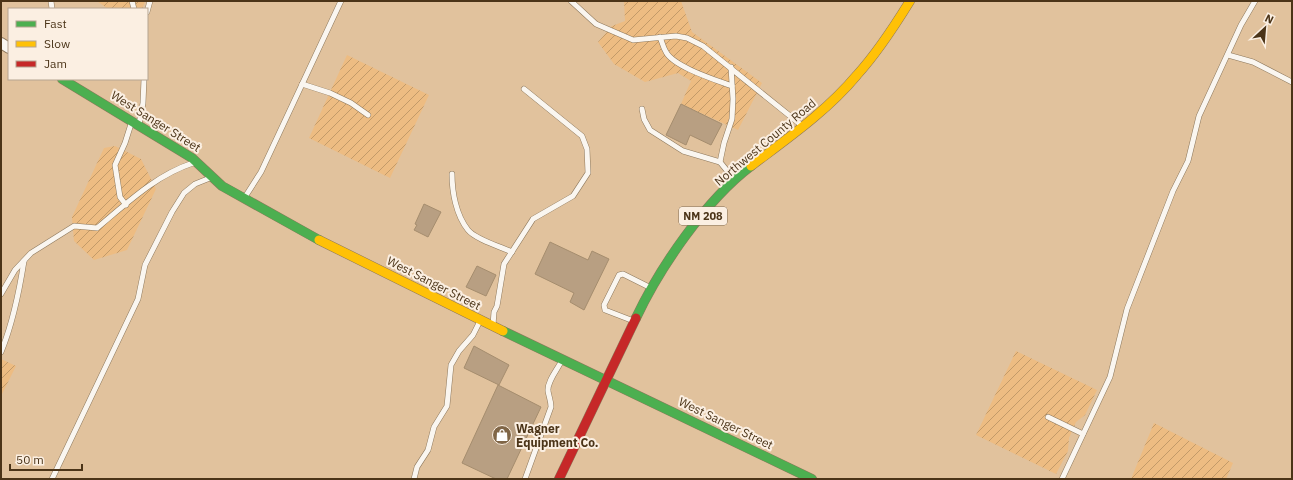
<svg xmlns="http://www.w3.org/2000/svg" width="1293" height="480" font-family="'IBM Plex Sans',sans-serif">
  <style>
    .industrial { fill: url(#industrial-furrows) }
    .building { fill: #b89f82; stroke: #a58d6e }
    .lines { fill: none; stroke-linecap: round; stroke-linejoin: round }
    .lane-casing { stroke: #8d785c; stroke-width: 6 }
    .street-casing { stroke: #8d785c; stroke-width: 12 }
    .fast-casing { stroke: #8d785c; stroke-width: 10 }
    .slow-casing { stroke: #8d785c; stroke-width: 10 }
    .jam-casing { stroke: #8d785c; stroke-width: 10 }
    .lane { stroke: #faf6f0; stroke-width: 5 }
    .street { stroke: #faf6f0; stroke-width: 10 }
    .fast { stroke: #4caf50; stroke-width: 9 }
    .slow { stroke: #ffc107; stroke-width: 9 }
    .jam { stroke: #c62828; stroke-width: 9 }
    .labels { text-anchor: middle; dominant-baseline: central; stroke-width: 4; stroke-linejoin: round; paint-order: stroke }
    .shield { fill: #fbefe2; stroke: #806c55; stroke-width: 1 }
    .shield-label { font-size: 11px; font-weight: bold; fill: #4b3418 }
    .street-label { font-size: 12px; fill: #4b3418; stroke: #fbefe2 }
    .poi-label { font-size: 12px; font-weight: bold; fill: #4b3418; stroke: #fbefe2; text-anchor: start }
  </style>
  <defs>
    <pattern id="industrial-furrows" width="10" height="10" patternUnits="userSpaceOnUse"><rect width="10" height="10" fill="#edbc82"/><path d="M-1 1l2-2M0 10L10 0M9 11l2-2" fill="none" stroke="#c29a69"/></pattern>
  </defs>
  <rect width="100%" height="100%" fill="#e1c29d"/>
  <g class="industrial">
    <path d="M97 1H145L142 9H108Z"/>
    <path d="M624 1H681L692 32 762 83 738 130 681 104 691 81 678 73 645 82 614 64 598 42 612 26 625 21Z"/>
    <path d="M347 55 429 95 390 178 309 138Z"/>
    <path d="M115 146 141 159 156 189 127 250 94 260 74 241 72 217 104 148Z"/>
    <path d="M1016 351 1097 390 1085 415 1076 422 1073 429 1069 438 1068 451 1056 474 976 435Z"/>
    <path d="M1 359 16 366 1 396Z"/>
    <path d="M1154 423 1233 463 1226 479H1131Z"/>
  </g>
  <g class="building">
    <path d="M681 104 722 124 711 145 690 135 686 145 666 135Z"/>
    <path d="M424 204 441 212 428 237 414 230 417 225 415 224Z"/>
    <path d="M550 242 588 260 592 251 609 259 584 310 570 302 574 293 535 274Z"/>
    <path d="M477 266 496 275 486 296 466 287Z"/>
    <path d="M474 346 509 365 499 385 464 368Z"/>
    <path d="M498 385 541 407 507 479H496L462 463Z"/>
  </g>
  <g class="lines">
    <g class="lane-casing">
      <g id="lane">
        <path d="M51 1 52 9"/>
        <path d="M132 1 134 9"/>
        <path d="M571 1 596 24 633 40 676 36 687 38 703 46 800 124"/>
        <path d="M147 12 150 1"/>
        <path d="M660 37C662 42 663 47 666 52 674 67 716 80 732 86"/>
        <path d="M1228 55 1253 62 1292 82"/>
        <path d="M731 67 733 99 732 119 724 143 720 162 733 178"/>
        <path d="M302 84 330 93 351 103 368 115"/>
        <path d="M642 109 644 119 650 130 683 151 720 162"/>
        <path d="M139 124 143 103 144 79"/>
        <path d="M452 174C452 192 456 215 468 230 475 239 501 247 512 252"/>
        <path d="M245 197 261 172 341 1"/>
        <path d="M126 205 120 197 115 165 125 143 131 124"/>
        <path d="M1 294 15 270 31 253 74 226 97 228C127 203 156 175 193 163"/>
        <path d="M631 320 605 310 604 305 619 275 623 274 649 287"/>
        <path d="M493 325 494 312 497 306 504 264 533 219 573 196 588 173 587 149 582 136 524 89"/>
        <path d="M1 352C13 323 19 293 24 261"/>
        <path d="M1048 417 1083 434"/>
        <path d="M52 479 138 299 145 265 172 212 184 193 195 184 210 178"/>
        <path d="M414 479 417 467 428 450 434 427 447 406 451 365 459 351 473 335 480 321"/>
        <path d="M525 479 551 407C551 401 549 397 548 391 547 382 557 370 561 362"/>
        <path d="M1062 479 1110 377 1127 309 1173 191 1188 161 1199 116 1241 25 1255 1"/>
      </g>
    </g>
    <g class="street-casing">
      <path id="street" d="M1 43 9 48"/>
    </g>
    <g class="fast-casing">
      <g id="fast">
        <path d="M62 79 192 158 222 186 319 240"/>
        <path d="M636 318C660 267 706 200 751 166"/>
        <path d="M503 331 812 479"/>
      </g>
    </g>
    <g class="slow-casing">
      <g id="slow">
        <path d="M751 166C788 138 827 111 857 75 878 52 894 27 910 1"/>
        <path d="M319 240 503 331"/>
      </g>
    </g>
    <g class="jam-casing">
      <path id="jam" d="M559 479 636 318"/>
    </g>
    <use href="#lane" class="lane"/>
    <use href="#street" class="street"/>
    <use href="#fast" class="fast"/>
    <use href="#slow" class="slow"/>
    <use href="#jam" class="jam"/>
  </g>
  <defs>
    <g id="shop-disc" transform="scale(1)"><circle r="9.5" fill="#806647" stroke="#fbefe2"/><path d="M-5-2.5h2.3a2.7 3.5 0 0 1 5.4 0H5L5.5 6h-11ZM-1.5-2.5h3a1.5 2.3 0 0 0-3 0Z" fill="#fff"/></g>
  </defs>
  <g fill-rule="evenodd">
    <use href="#shop-disc" x="502" y="435"/>
  </g>
  <g class="labels">
    <rect class="shield" x="679" y="207" width="48" height="18" rx="3"/>
    <g class="shield-label">
      <text x="703" y="216">NM 208</text>
    </g>
    <g class="street-label">
      <text transform="translate(156 121) rotate(32)">West Sanger Street</text>
      <text transform="translate(765 142) rotate(-40)">Northwest County Road</text>
      <text transform="translate(434 283) rotate(27)">West Sanger Street</text>
      <text transform="translate(726 423) rotate(26)">West Sanger Street</text>
    </g>
    <g class="poi-label">
      <text x="516" y="428">Wagner<tspan x="516" dy="14">Equipment Co.</tspan></text>
    </g>
  </g>
  <rect width="1293" height="480" fill="none" stroke="#4b3418" stroke-width="4"/>
  <rect x="8" y="8" width="140" height="72" fill="#fbefe2" stroke="#b5a491"/>
  <rect x="16" y="21" width="20" height="6" fill="#4caf50" stroke="#b5a491"/>
  <text x="44" y="28" font-size="12" fill="#4b3418">Fast</text>
  <rect x="16" y="41" width="20" height="6" fill="#ffc107" stroke="#b5a491"/>
  <text x="44" y="48" font-size="12" fill="#4b3418">Slow</text>
  <rect x="16" y="61" width="20" height="6" fill="#c62828" stroke="#b5a491"/>
  <text x="44" y="68" font-size="12" fill="#4b3418">Jam</text>
  <g transform="translate(1265 28) rotate(26)" stroke="#fbefe2" stroke-width="3" paint-order="stroke">
  <path d="M0-3L7 15L0 10L-7 15Z" fill="#4b3418"/>
  <text y="-6" font-size="11" font-weight="bold" text-anchor="middle" fill="#4b3418">N</text>
  </g>
  <path d="M10 464v6h72v-6" fill="none" stroke="#4b3418" stroke-width="2"/>
  <text x="16" y="464" font-size="12" fill="#4b3418" stroke="#fbefe2" stroke-width="3" paint-order="stroke">50 m</text>
</svg>
